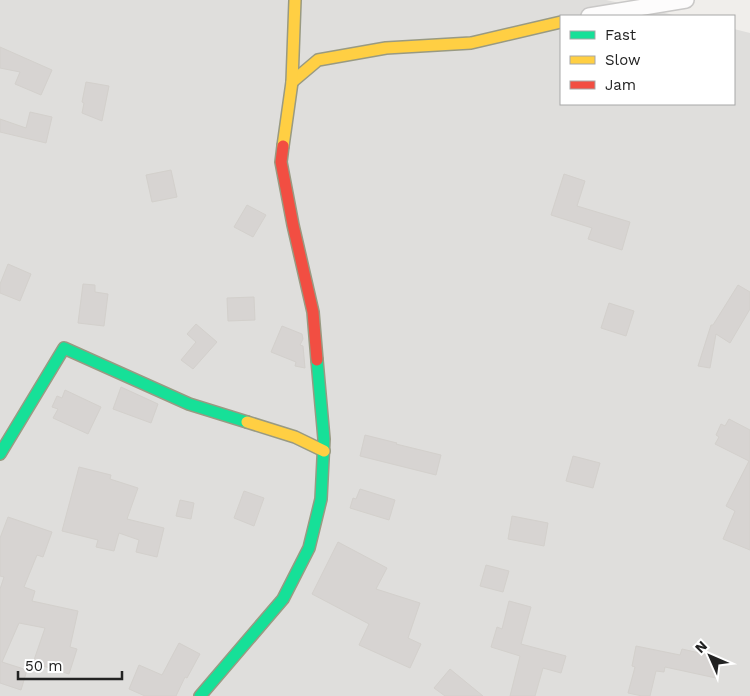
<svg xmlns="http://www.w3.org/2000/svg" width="750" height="696" font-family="'Work Sans',sans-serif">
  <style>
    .residential { fill: #dfdedc }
    .building { fill: #d7d4d2; stroke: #d3d0cc }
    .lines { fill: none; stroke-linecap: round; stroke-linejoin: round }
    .street-casing { stroke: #c9c8c7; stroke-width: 18 }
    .fast-casing { stroke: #999a82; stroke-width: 14 }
    .slow-casing { stroke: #999a82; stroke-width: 14 }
    .jam-casing { stroke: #999a82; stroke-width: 14 }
    .street { stroke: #fdfcfc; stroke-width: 15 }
    .fast { stroke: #16e098; stroke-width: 11 }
    .slow { stroke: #ffcf43; stroke-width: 11 }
    .jam { stroke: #f24e42; stroke-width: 11 }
  </style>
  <rect width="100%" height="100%" fill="#f0eeeb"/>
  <path class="residential" d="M0 0H606L678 16H561V104H734V29L750 33V696H0Z"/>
  <g class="building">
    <path d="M0 47 52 70 41 95 15 84 20 72 0 68Z"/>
    <path d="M86 82 109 86 102 121 82 113 84 103 82 102Z"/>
    <path d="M30 112 52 117 46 143 0 132V119L26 128Z"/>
    <path d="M171 170 177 197 152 202 146 175Z"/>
    <path d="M564 174 585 181 577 206 630 222 622 250 588 239 592 228 551 215Z"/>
    <path d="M247 205 266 215 253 237 234 227Z"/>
    <path d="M8 264 31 274 20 301 0 293V284Z"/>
    <path d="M83 284 95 285V292L108 294 104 326 78 323Z"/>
    <path d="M738 285 750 292V309L730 343 716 334 710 368 698 366 711 325H713Z"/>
    <path d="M254 297 255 320 228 321 227 298Z"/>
    <path d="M609 303 634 311 626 336 601 328Z"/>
    <path d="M196 324 217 342 193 369 181 360 196 342 187 334Z"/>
    <path d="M282 326 302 334 303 339 300 345 303 346 305 368 295 366 296 362 271 352Z"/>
    <path d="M121 387 158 404 151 423 113 409Z"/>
    <path d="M65 390 101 407 88 434 53 418 58 409 52 407 57 396 62 398Z"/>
    <path d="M729 419 750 430V550L723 539 735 511 726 506 749 461 715 444 719 437 716 435 721 424 725 426Z"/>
    <path d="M365 435 397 443 396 444 441 455 436 475 360 456Z"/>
    <path d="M573 456 600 463 593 488 566 481Z"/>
    <path d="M79 467 111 475 110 479 138 488 127 519 164 528 157 557 136 552 139 540 119 533 114 551 96 547 98 540 62 531Z"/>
    <path d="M360 489 395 500 389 520 350 508 353 498 356 499Z"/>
    <path d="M244 491 264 498 254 526 234 518Z"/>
    <path d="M180 500 194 503 191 519 176 516Z"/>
    <path d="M512 516 548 523 544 546 508 539Z"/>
    <path d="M8 517 52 532 43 557 37 555 24 587 35 591 32 601 78 611 70 647 77 649 69 674 33 663 45 628 19 623 2 662 27 670 21 690 0 683V589L4 577 0 576V538Z"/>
    <path d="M338 542 387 568 376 589 420 603 408 638 421 644 410 668 359 645 369 624 312 594Z"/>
    <path d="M486 565 509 571 503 592 480 586Z"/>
    <path d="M509 601 531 607 521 644 566 656 561 673 543 668 535 696H510L520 656 491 647 497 627 502 629Z"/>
    <path d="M179 643 200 654 187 678 185 677 176 696H145L129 689 139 665 162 675Z"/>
    <path d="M636 646 680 655 682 649 721 658 716 678 665 667 664 672 656 671 650 696H642L628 693 635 667 632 666Z"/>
    <path d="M450 669 483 696H445L434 688Z"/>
  </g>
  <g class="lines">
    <g class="street-casing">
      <path id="street" d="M589 16 686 0"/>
    </g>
    <g class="fast-casing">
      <g id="fast">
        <path d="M0 454 64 348 189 404 247 422"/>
        <path d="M200 696 283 599 309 548 321 499 324 439 317 360"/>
      </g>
    </g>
    <g class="slow-casing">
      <g id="slow">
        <path d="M292 82 318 60 386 48 471 43 561 22"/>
        <path d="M283 146 292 82 295 0"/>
        <path d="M247 422 295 437 324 451"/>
      </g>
    </g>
    <g class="jam-casing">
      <path id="jam" d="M283 146 281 162 293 225 313 312 317 360"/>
    </g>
    <use href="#street" class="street"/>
    <use href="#fast" class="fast"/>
    <use href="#slow" class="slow"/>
    <use href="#jam" class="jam"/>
  </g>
  <rect x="560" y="15" width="175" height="90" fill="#ffffff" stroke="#a7a7a7"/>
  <rect x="570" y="31" width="25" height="8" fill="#16e098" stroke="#a7a7a7"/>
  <text x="605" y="40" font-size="15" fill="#222222">Fast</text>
  <rect x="570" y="56" width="25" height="8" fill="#ffcf43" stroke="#a7a7a7"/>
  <text x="605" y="65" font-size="15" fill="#222222">Slow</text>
  <rect x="570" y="81" width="25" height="8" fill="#f24e42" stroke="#a7a7a7"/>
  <text x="605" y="90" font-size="15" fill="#222222">Jam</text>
  <g transform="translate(710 656) rotate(315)" stroke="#ffffff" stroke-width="4" paint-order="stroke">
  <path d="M0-4L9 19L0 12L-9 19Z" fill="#222222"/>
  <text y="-8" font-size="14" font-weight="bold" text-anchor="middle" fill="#222222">N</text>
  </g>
  <path d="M18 671v8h104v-8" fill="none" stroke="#222222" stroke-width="2.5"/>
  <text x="25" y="671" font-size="15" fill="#222222" stroke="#ffffff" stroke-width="4" paint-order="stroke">50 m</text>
</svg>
